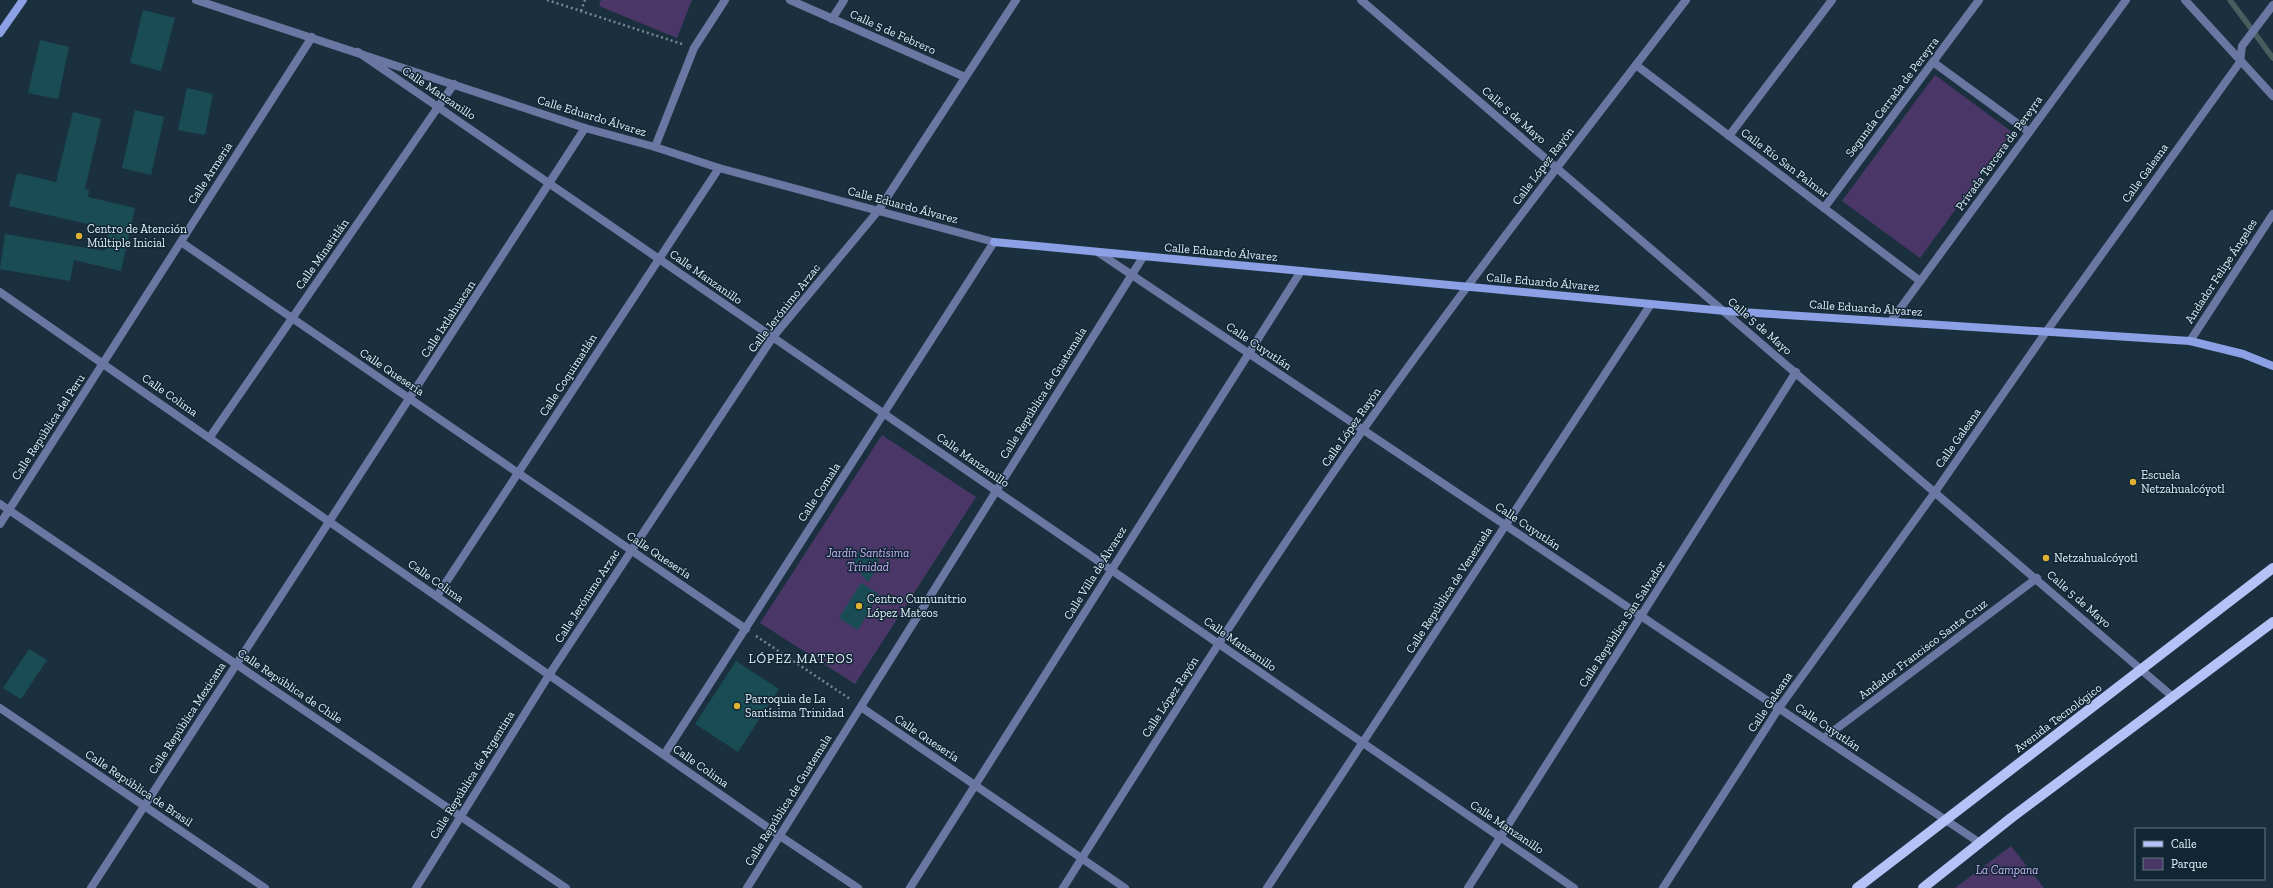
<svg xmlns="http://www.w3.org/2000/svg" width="2273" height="888" font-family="'Zilla Slab',serif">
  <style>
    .green { fill: #4b3767 }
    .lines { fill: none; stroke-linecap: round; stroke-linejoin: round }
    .stream { stroke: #465e5d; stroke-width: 5.5 }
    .building { fill: #194c55 }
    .path { stroke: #768895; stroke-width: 2.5; stroke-dasharray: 2 3; stroke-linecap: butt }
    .street { stroke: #6a77a2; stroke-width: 8 }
    .secondary { stroke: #8ca0e5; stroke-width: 8 }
    .primary { stroke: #b3c3f8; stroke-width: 10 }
    .poi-dot { fill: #deb133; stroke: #102635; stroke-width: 1.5 }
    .labels { text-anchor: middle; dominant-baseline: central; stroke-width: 3; stroke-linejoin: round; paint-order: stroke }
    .street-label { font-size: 12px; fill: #e3f0fa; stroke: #102635 }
    .poi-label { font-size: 12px; fill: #e3f0fa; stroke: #102635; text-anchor: start }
    .park-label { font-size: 12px; font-style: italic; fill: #ccb2f5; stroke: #102635 }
    .neighbourhood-label { font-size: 13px; letter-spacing: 1px; fill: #e3f0fa; stroke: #102635 }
  </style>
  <rect width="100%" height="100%" fill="#1a303f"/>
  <g class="green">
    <path d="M601 0H692L677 38 599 6Z"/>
    <path d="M1935 75 2012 132 1920 258 1842 201Z"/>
    <path d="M882 435 976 497 855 684 760 623Z"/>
    <path d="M2011 846 2044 888H1955Z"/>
  </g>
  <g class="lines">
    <path class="stream" d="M2230 0 2273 58"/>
  </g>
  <g class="building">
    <path d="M143 10 175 18 161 71 130 63Z"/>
    <path d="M40 40 69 47 58 99 28 93Z"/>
    <path d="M187 88 213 94 205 135 178 130Z"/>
    <path d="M135 110 164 117 151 175 122 168Z"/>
    <path d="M73 112 101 119 85 189 89 190 88 197 135 208 121 271 74 260 70 281 0 269 5 234 105 251 109 229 9 206 17 173 56 182Z"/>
    <path d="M863 549 875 552 879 560 877 568 868 582 853 565 854 556Z"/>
    <path d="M861 583 879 594 858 630 839 618Z"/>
    <path d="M29 649 47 660 21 699 3 688Z"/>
    <path d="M736 661 779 689 738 752 695 724Z"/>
  </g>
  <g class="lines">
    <g class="path">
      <path d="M547 0 682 44"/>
      <path d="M581 11 585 0"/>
      <path d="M756 636 850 699"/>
    </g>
    <g class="street">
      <path d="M196 0 585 128 655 147 719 168 994 242 664 755"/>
      <path d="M790 0 965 77"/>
      <path d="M1361 0 2173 697"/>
      <path d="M2185 0 2273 96"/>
      <path d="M832 19 844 0"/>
      <path d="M358 52 1574 888"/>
      <path d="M1933 62 2029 132"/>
      <path d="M1636 65 1920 281"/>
      <path d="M1729 136 1832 0"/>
      <path d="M655 147 694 48 725 0"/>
      <path d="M1824 208 1979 0"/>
      <path d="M181 242 746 629"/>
      <path d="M1099 253 1980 843"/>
      <path d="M0 292 780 836 858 888"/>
      <path d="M1891 321 2126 0"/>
      <path d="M2190 341 2273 214"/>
      <path d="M210 437 454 84"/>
      <path d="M0 504 566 888"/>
      <path d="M0 524 312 37"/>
      <path d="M437 596 719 168"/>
      <path d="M861 707 1125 888"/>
      <path d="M0 708 265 888"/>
      <path d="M1824 738 2037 578"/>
      <path d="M91 888 585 128"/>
      <path d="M416 888 549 675 773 337 878 211 1016 0"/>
      <path d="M747 888 1143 257"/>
      <path d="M910 888 1301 271"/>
      <path d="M1063 888C1161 733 1259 577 1365 427 1468 282 1577 141 1686 0"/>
      <path d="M1267 888 1651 304"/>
      <path d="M1468 888 1796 372"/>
      <path d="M1663 888 1779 708 1935 492 2046 332 2240 62 2242 46 2273 5"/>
    </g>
    <g class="secondary">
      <path d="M0 33 23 0"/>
      <path d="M994 242 1725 311 2190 341 2243 354 2273 366"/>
    </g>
    <g class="primary">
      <path d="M1857 888 2273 568"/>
      <path d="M1923 888 2011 818 2273 622"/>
    </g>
  </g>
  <g class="poi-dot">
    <circle cx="79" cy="236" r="4"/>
    <circle cx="2133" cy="482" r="4"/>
    <circle cx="2046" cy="558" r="4"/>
    <circle cx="859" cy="606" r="4"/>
    <circle cx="737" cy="706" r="4"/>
  </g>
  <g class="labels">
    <g class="street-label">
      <text transform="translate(893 32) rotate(24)">Calle 5 de Febrero</text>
      <text transform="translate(439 93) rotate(34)">Calle Manzanillo</text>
      <text transform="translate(1892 97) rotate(-53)">Segunda Cerrada de Pereyra</text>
      <text transform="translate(1514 115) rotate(41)">Calle 5 de Mayo</text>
      <text transform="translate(592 116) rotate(17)">Calle Eduardo Álvarez</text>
      <text transform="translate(1999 153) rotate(-54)">Privada Tercera de Pereyra</text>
      <text transform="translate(1785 163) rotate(37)">Calle Río San Palmar</text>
      <text transform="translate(1543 166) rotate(-53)">Calle López Rayón</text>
      <text transform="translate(210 173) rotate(-57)">Calle Armeria</text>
      <text transform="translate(2145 173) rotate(-54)">Calle Galeana</text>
      <text transform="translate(903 205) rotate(15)">Calle Eduardo Álvarez</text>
      <text transform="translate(1221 252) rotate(5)">Calle Eduardo Álvarez</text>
      <text transform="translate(322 254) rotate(-55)">Calle Minatitlán</text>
      <text transform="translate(2221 271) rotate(-57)">Andador Felipe Ángeles</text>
      <text transform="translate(706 277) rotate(35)">Calle Manzanillo</text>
      <text transform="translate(1543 282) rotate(5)">Calle Eduardo Álvarez</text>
      <text transform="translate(784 308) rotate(-52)">Calle Jerónimo Arzac</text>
      <text transform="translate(1866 308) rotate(4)">Calle Eduardo Álvarez</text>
      <text transform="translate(448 319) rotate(-57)">Calle Ixtlahuacan</text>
      <text transform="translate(1760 326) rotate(41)">Calle 5 de Mayo</text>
      <text transform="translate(1259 346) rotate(34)">Calle Cuyutlán</text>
      <text transform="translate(392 372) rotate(34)">Calle Quesería</text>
      <text transform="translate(568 375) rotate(-57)">Calle Coquimatlán</text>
      <text transform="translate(1043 393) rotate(-58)">Calle República de Guatemala</text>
      <text transform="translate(170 395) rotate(35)">Calle Colima</text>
      <text transform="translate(48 427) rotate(-57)">Calle República del Peru</text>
      <text transform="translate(1351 427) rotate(-55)">Calle López Rayón</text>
      <text transform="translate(1958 438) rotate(-55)">Calle Galeana</text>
      <text transform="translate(973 460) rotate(35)">Calle Manzanillo</text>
      <text transform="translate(819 492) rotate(-57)">Calle Comala</text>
      <text transform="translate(1528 526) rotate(34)">Calle Cuyutlán</text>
      <text transform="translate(659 555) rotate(34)">Calle Quesería</text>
      <text transform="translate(1095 573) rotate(-58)">Calle Villa de Álvarez</text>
      <text transform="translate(436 581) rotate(35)">Calle Colima</text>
      <text transform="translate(1449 590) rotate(-57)">Calle República de Venezuela</text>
      <text transform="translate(587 596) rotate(-57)">Calle Jerónimo Arzac</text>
      <text transform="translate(2079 599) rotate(41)">Calle 5 de Mayo</text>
      <text transform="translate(1622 624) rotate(-57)">Calle República San Salvador</text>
      <text transform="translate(1240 644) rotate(35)">Calle Manzanillo</text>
      <text transform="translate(1923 649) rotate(-37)">Andador Francisco Santa Cruz</text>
      <text transform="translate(290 686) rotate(34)">Calle República de Chile</text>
      <text transform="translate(1170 697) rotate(-57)">Calle López Rayón</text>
      <text transform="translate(1770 702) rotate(-56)">Calle Galeana</text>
      <text transform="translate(187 718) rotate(-57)">Calle República Mexicana</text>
      <text transform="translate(2058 718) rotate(-37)">Avenida Tecnológico</text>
      <text transform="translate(1828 727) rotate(34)">Calle Cuyutlán</text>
      <text transform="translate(927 738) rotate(34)">Calle Quesería</text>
      <text transform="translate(701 766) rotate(35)">Calle Colima</text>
      <text transform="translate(472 775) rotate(-58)">Calle República de Argentina</text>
      <text transform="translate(139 788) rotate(34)">Calle República de Brasil</text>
      <text transform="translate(788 800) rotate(-58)">Calle República de Guatemala</text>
      <text transform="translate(1507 827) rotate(34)">Calle Manzanillo</text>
    </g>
    <g class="poi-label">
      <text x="87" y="229">Centro de Atención<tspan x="87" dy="14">Múltiple Inicial</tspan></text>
      <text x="2141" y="475">Escuela<tspan x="2141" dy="14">Netzahualcóyotl</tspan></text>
      <text x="2054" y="558">Netzahualcóyotl</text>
      <text x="867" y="599">Centro Cumunitrio<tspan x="867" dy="14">López Mateos</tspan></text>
      <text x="745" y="699">Parroquia de La<tspan x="745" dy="14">Santísima Trinidad</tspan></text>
    </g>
    <g class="park-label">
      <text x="868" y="553">Jardín Santísima<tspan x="868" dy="14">Trinidad</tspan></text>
      <text x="2007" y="870">La Campana</text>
    </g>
    <g class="neighbourhood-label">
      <text x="801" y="658">LÓPEZ MATEOS</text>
    </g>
  </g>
  <rect x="2135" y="828" width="130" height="52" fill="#102635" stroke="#647784"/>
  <rect x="2143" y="841" width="20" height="6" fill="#b3c3f8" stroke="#647784"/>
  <text x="2171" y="848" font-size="12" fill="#e3f0fa">Calle</text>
  <rect x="2143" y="858" width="20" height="12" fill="#4b3767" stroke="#647784"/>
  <text x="2171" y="868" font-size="12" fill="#e3f0fa">Parque</text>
</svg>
